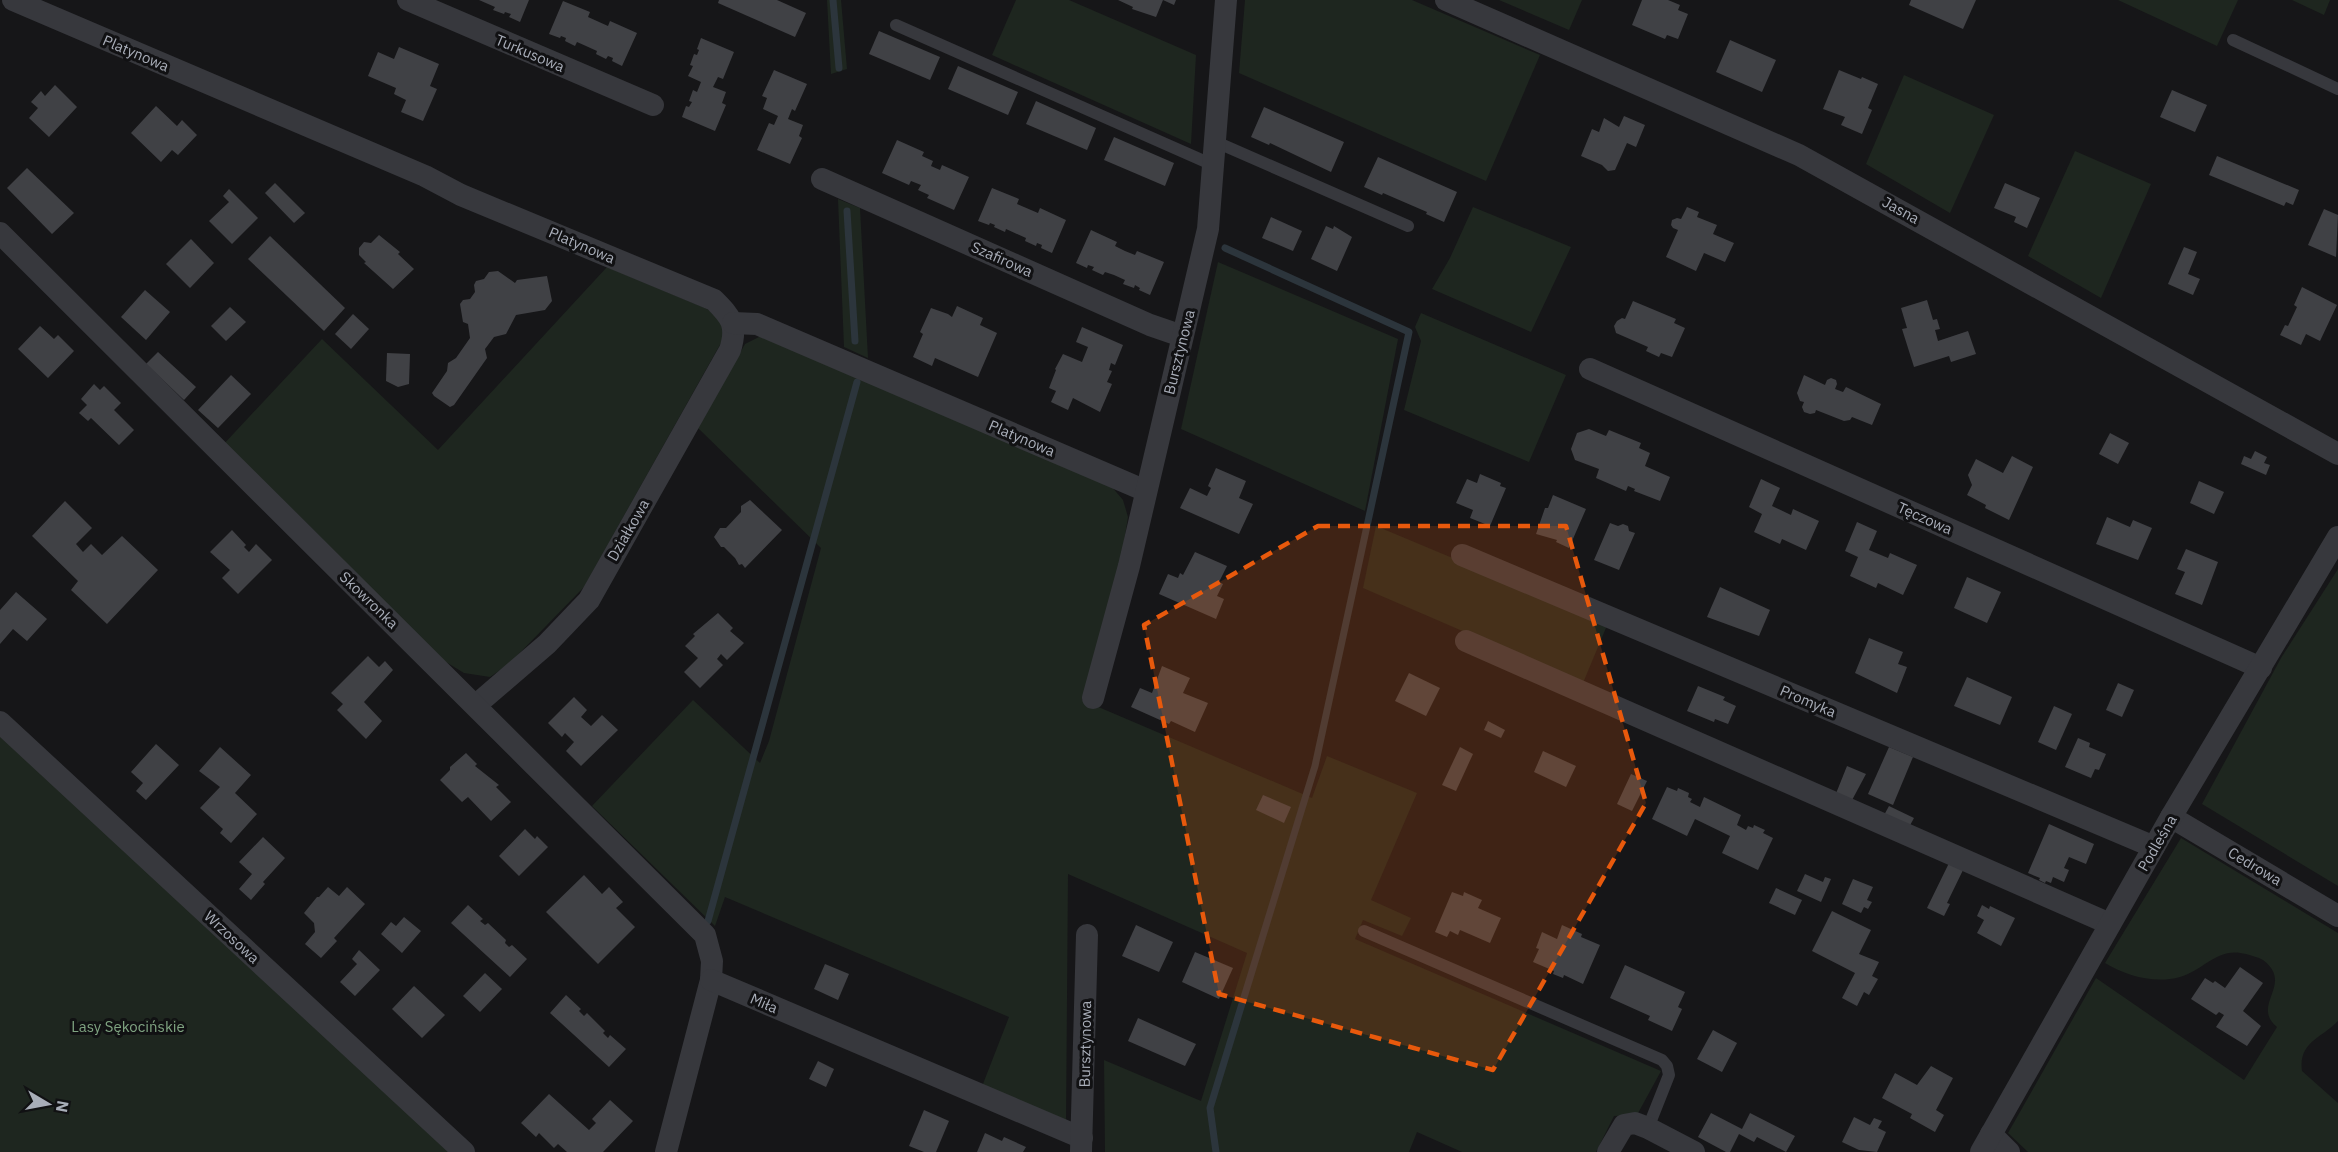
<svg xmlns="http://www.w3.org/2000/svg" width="2338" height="1152" font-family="'IBM Plex Sans',sans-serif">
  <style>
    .green { fill: #1e261f }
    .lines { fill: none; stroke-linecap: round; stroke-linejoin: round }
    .stream { stroke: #2c353c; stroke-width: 7 }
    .building { fill: #404145 }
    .service { stroke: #37383d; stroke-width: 12 }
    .minor { stroke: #37383d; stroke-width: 22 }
    .marked { fill: #e8590c; fill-opacity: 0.2; stroke: #e8590c; stroke-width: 4.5; stroke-dasharray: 12 8; stroke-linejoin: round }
    .labels { text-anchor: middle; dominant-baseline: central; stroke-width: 6; stroke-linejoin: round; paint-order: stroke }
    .street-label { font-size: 15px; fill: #a8adb8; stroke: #111113 }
    .park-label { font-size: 15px; fill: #7fa381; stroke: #111113 }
  </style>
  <rect width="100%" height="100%" fill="#161618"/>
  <g class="green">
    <path d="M827 0H841L847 69 831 74Z"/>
    <path d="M1016 0H1069L1196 55 1191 144 992 55Z"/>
    <path d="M1245 0H1412L1540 55 1486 181 1239 73Z"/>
    <path d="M1499 0H1582L1569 30Z"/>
    <path d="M2118 0H2238L2217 46Z"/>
    <path d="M2292 0H2330L2324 15Z"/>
    <path d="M1904 75 1994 115 1950 213 1866 164Z"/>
    <path d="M2075 151 2151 184 2101 298 2028 256Z"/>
    <path d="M838 199 860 208 868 358 844 347Z"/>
    <path d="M1473 207 1571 247 1531 332 1432 289 1450 258Z"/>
    <path d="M1218 262 1398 339 1365 511 1181 429Z"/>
    <path d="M607 267 705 308 719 316 726 334 584 587 509 664 490 677 464 673 441 659 222 446 322 339 438 450Z"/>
    <path d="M1421 313 1566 375 1529 462 1404 410 1421 341 1415 327Z"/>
    <path d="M765 334 1111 486 1123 500 1128 517 1122 554 1082 700 1312 798 1327 756 1417 793 1371 900 1411 918 1402 936 1363 920 1355 939 1661 1071 1637 1115 1614 1116 1596 1152H1462L1417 1132 1409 1152H1105L1104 1060 1201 1101 1247 953 1068 874 1066 1125 981 1089 1009 1017 725 897 715 926 592 806 693 700 760 763 769 741 821 548 698 428 745 344Z"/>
    <path d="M1376 526 1608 623 1583 683 1363 588Z"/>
    <path d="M2338 569V886L2202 804 2281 658Z"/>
    <path d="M0 735 449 1152H0Z"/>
    <path d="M2181 838 2338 933V1021C2322 1038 2298 1042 2302 1071L2338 1103V1152H2028L2008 1133 2096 978 2244 1080 2277 1027C2250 1005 2295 984 2263 960 2258 957 2252 956 2246 954 2218 946 2204 970 2180 977 2154 984 2127 976 2105 963Z"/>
  </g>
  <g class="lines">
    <g class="stream">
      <path d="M833 0 839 68"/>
      <path d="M847 211 855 341"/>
      <path d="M708 921 857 382"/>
      <path d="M1216 1152 1210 1108 1315 766 1409 332 1225 248"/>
    </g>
  </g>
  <g class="building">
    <path d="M479 0H529L520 22 509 17 511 14 505 12 504 14 493 10 495 7Z"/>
    <path d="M719 0H777L806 13 795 37 718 3Z"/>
    <path d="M1118 0H1176L1174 5 1163 0 1156 17 1132 9 1133 7Z"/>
    <path d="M1642 0H1668L1680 5 1678 10 1688 14 1678 39 1667 35 1665 39 1632 25Z"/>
    <path d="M1911 0H1976L1963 29 1909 5Z"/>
    <path d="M563 1 590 12 588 17 608 26 610 21 637 33 622 66 612 61 613 58 608 56 606 59 596 54 597 51 586 46 577 42 575 46 565 41 566 38 561 36 560 38 549 34Z"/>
    <path d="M879 31 940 57 930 80 869 54Z"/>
    <path d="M701 38 734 52 723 79 718 77 713 87 726 92 722 103 726 105 715 131 682 117 686 106 689 107 692 102 689 101 693 90 697 92 701 82 688 76 693 66 690 65 694 54 697 55 699 50 697 49Z"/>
    <path d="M1730 40 1776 60 1762 92 1716 72Z"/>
    <path d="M399 47 439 64 430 86 437 89 423 121 401 112 406 100 394 94 396 88 368 76 378 52 394 59Z"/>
    <path d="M958 66 1018 92 1008 115 948 89Z"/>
    <path d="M774 70 807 84 795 111 792 109 788 119 803 125 799 136 802 138 790 164 757 150 769 123 774 125 778 116 763 109 767 98 762 96Z"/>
    <path d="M1839 70 1861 79 1862 77 1878 84 1868 108 1872 110 1862 134 1841 125 1845 117 1823 109Z"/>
    <path d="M55 85 77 107 49 137 29 118 38 108 31 102 41 91 45 96Z"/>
    <path d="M2172 90 2207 105 2195 132 2160 117Z"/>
    <path d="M1036 101 1096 128 1087 150 1026 124Z"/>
    <path d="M156 106 177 126 182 120 197 135 178 155 172 150 161 162 131 133Z"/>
    <path d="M1264 107 1344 142 1331 172 1270 143 1269 145 1251 137Z"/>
    <path d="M1624 116 1645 125 1636 147 1627 143 1615 170 1608 171 1602 165 1581 156 1592 129 1599 132 1604 118 1619 127Z"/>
    <path d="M1114 137 1174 163 1165 186 1104 160Z"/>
    <path d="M897 140 924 152 922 156 933 161 931 166 940 170 942 165 969 177 954 210 927 198 929 195 918 190 921 185 911 181 909 185 882 173Z"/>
    <path d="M2217 156 2299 190 2293 205 2286 202 2284 206 2209 175Z"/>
    <path d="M1378 157 1457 192 1444 222 1426 214 1427 212 1383 193 1382 195 1364 187Z"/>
    <path d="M27 168 74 213 52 234 7 188Z"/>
    <path d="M275 183 305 213 294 223 265 193Z"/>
    <path d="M2005 183 2040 198 2027 228 2014 222 2016 217 1994 208Z"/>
    <path d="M992 188 1019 199 1017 204 1038 213 1040 208 1066 220 1052 253 1041 248 1042 245 1037 243 1036 246 1025 241 1026 238 1006 229 1005 232 994 227 995 225 990 223 989 225 978 221Z"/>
    <path d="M229 189 258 218 232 244 209 221 229 202 223 196Z"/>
    <path d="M1687 207 1699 212 1697 217 1717 225 1713 234 1734 243 1725 262 1704 253 1696 271 1666 257 1678 230 1673 228 1671 225 1672 220 1677 218 1681 219Z"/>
    <path d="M2324 209 2338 215 2336 257 2308 245Z"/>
    <path d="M1271 217 1302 231 1293 251 1262 238Z"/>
    <path d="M1326 226 1333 229 1334 226 1352 237 1337 271 1311 259Z"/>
    <path d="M1091 230 1117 242 1115 246 1125 251 1135 255 1137 251 1164 262 1150 295 1139 290 1140 288 1135 285 1134 288 1123 284 1125 280 1114 275 1105 272 1103 275 1092 270 1094 267 1088 265 1087 268 1076 263Z"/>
    <path d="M379 235 400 252 398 254 414 269 393 289 364 263 366 262 359 255V248L364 242 371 243Z"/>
    <path d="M270 236 345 308 324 331 248 259Z"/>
    <path d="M191 239 214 263 190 288 166 264Z"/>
    <path d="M2184 247 2197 252 2188 274 2200 279 2193 295 2168 284Z"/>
    <path d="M498 271 515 283 517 280 547 276 552 301 545 310 516 315 506 334 494 337 485 349 487 358 454 405 450 407 434 396 432 393 447 371 448 363 456 358 470 338 468 324 463 322 460 304 463 300 470 299 475 292 474 285 476 281 484 279 489 272Z"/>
    <path d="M2302 287 2337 305 2320 341 2306 334 2301 345 2280 335 2285 325 2288 326 2297 307 2294 305Z"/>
    <path d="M145 290 170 312 146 340 121 317Z"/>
    <path d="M1927 300 1933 320 1937 319 1940 329 1935 330 1938 341 1968 331 1976 354 1951 362 1949 356 1914 367 1902 329 1907 328 1901 308Z"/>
    <path d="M1633 301 1676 319 1674 323 1685 328 1672 357 1661 353 1659 357 1646 351 1648 347 1616 333 1614 326 1617 321 1622 318 1625 319Z"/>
    <path d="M957 306 983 318 980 325 997 333 978 377 935 358 932 366 913 357 923 334 920 332 931 308 948 314 952 317Z"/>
    <path d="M230 307 246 322 226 341 211 326Z"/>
    <path d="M353 314 369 329 351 349 335 334Z"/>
    <path d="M40 326 54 339 58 335 74 351 48 378 18 349Z"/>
    <path d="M1082 327 1123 345 1115 365 1111 363 1109 370 1112 371 1107 382 1112 384 1100 412 1073 398 1068 410 1051 402 1056 391 1049 388 1056 370 1055 369 1063 354 1082 362 1088 347 1076 342Z"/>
    <path d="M158 352 196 387 184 400 146 364Z"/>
    <path d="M387 353 410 354 409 384 398 387 386 381Z"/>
    <path d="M231 375 251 394 218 428 198 410Z"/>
    <path d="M1804 375 1825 385 1827 380 1831 378 1836 380 1837 384 1835 389 1843 392 1846 387 1881 404 1872 425 1852 417 1850 420 1844 421 1816 410 1815 413 1810 414 1804 412 1802 407 1804 402 1800 401 1797 393Z"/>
    <path d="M94 384 100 390 104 386 121 403 114 410 134 430 119 445 91 418 88 421 79 413 87 405 81 399Z"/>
    <path d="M1589 429 1606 436 1609 430 1641 443 1639 448 1650 453 1645 466 1670 477 1660 501 1634 491 1635 489 1628 486 1626 491 1596 478 1599 469 1575 460 1571 449 1577 433Z"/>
    <path d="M2110 433 2129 443 2118 464 2099 454Z"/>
    <path d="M2255 451 2267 457 2264 463 2270 465 2266 475 2241 464 2244 456 2251 459Z"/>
    <path d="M2012 456 2033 467 2009 520 1985 508 1986 505 1967 495 1972 485 1968 475 1976 459 2003 473Z"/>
    <path d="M1216 468 1246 481 1239 498 1253 504 1239 534 1180 508 1190 488 1207 496 1211 488 1208 486Z"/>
    <path d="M1480 474 1501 483 1500 486 1506 488 1490 526 1470 518 1473 510 1456 503 1467 479 1477 483Z"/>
    <path d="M1761 479 1780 488 1772 506 1791 515 1793 509 1819 521 1806 550 1782 539 1780 544 1754 532 1762 514 1749 507Z"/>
    <path d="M2199 481 2224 492 2214 514 2190 503Z"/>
    <path d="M1553 495 1586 509 1569 548 1556 542 1557 540 1536 534 1545 508H1548Z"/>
    <path d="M750 500 782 530 745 568 742 564 739 565 735 558 724 547H721L714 537 720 528H726L741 512V506Z"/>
    <path d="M65 501 92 528 76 544 83 552 91 544 102 555 122 536 158 570 107 624 71 590 78 581 32 536Z"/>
    <path d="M2107 517 2130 527 2133 520 2152 528 2138 560 2096 544Z"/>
    <path d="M1857 522 1877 531 1869 550 1888 558 1890 553 1917 565 1903 595 1878 583 1876 588 1850 576 1858 557 1845 551Z"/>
    <path d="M1610 523 1618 526 1623 524 1628 526 1629 531 1635 533 1619 570 1594 560Z"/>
    <path d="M232 530 246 545 244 547 249 552 256 544 272 560 238 594 222 578 230 570 210 552Z"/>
    <path d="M2186 549 2218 562 2202 605 2175 594 2185 572 2177 569Z"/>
    <path d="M1195 552 1227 566 1219 582 1223 584 1217 596 1224 599 1216 619 1159 594 1168 574 1178 578 1180 573 1183 575Z"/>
    <path d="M1967 577 2001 592 1987 623 1954 608Z"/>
    <path d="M1720 587 1770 610 1759 636 1707 617Z"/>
    <path d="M16 592 47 619 27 641 13 629 0 644V610Z"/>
    <path d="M718 613 733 628 730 631 744 643 727 660 721 654 717 659 723 665 700 688 684 672 698 658 685 646 695 636 693 634Z"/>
    <path d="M1869 638 1903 652 1898 664 1907 667 1897 693 1855 673Z"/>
    <path d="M368 656 379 667 385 661 393 670 364 702 382 721 366 739 337 710 343 704 331 693Z"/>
    <path d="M1162 666 1190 678 1183 693 1208 703 1195 732 1171 721 1169 724 1131 707 1140 688 1152 693Z"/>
    <path d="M1409 673 1440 688 1426 716 1395 701Z"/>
    <path d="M1967 677 2012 697 2000 725 1954 706Z"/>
    <path d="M2118 683 2134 690 2122 717 2106 710Z"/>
    <path d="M1698 686 1725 697 1723 700 1736 706 1728 724 1715 719 1714 722 1687 711Z"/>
    <path d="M574 697 587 710 581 717 591 726 602 715 618 730 581 766 566 751 574 742 565 733 562 737 548 723Z"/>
    <path d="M2054 706 2072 714 2056 750 2038 742Z"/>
    <path d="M1488 721 1505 730 1501 738 1484 730Z"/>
    <path d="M2078 738 2090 743 2089 747 2106 754 2099 770 2095 769 2091 778 2065 767Z"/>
    <path d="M156 744 179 765 146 800 136 791 143 783 131 772Z"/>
    <path d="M220 747 251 775 235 793 257 814 231 843 220 833 223 829 200 808 220 787 199 771Z"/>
    <path d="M1460 747 1473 754 1456 791 1442 785Z"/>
    <path d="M1889 747 1913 757 1893 805 1868 794Z"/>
    <path d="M1543 751 1576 766 1566 787 1534 772Z"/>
    <path d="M466 753 477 764 475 766 499 785 496 787 511 802 491 821 468 797 462 802 440 780 450 770V767Z"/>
    <path d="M1847 766 1866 774 1851 802 1835 796Z"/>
    <path d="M1631 774 1647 781 1632 811 1617 804Z"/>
    <path d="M1667 787 1677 791 1678 788 1689 793 1688 797 1692 799 1690 802 1700 807 1704 797 1741 815 1737 825 1746 830 1748 826 1753 828 1754 825 1765 830 1763 833 1773 838 1758 870 1722 853 1730 836 1695 819 1687 836 1652 819Z"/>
    <path d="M1263 795 1291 807 1284 823 1256 810Z"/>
    <path d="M1889 806 1914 818 1908 829 1883 817Z"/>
    <path d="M2049 824 2094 844 2086 864 2069 857 2064 868 2069 870 2064 882 2053 877 2051 883 2046 881 2045 883 2039 880 2040 878 2028 873Z"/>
    <path d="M525 829 535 839 537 836 548 847 519 876 499 856Z"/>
    <path d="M263 837 285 858 263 882 265 884 251 900 239 889 252 874 239 862Z"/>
    <path d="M1950 861 1964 868 1947 903 1950 904 1944 916 1927 908Z"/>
    <path d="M1805 874 1823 882 1825 877 1831 879 1821 902 1797 891Z"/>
    <path d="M584 875 602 894 609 887 623 902 616 908 635 927 598 964 546 912Z"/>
    <path d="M1853 879 1873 887 1867 900 1872 902 1868 909 1864 907 1861 913 1842 904Z"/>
    <path d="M328 887 339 896 347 887 365 904 334 938 337 941 321 958 305 944 315 932 314 923 304 913 317 897H319Z"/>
    <path d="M1776 888 1802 900 1795 915 1769 903Z"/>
    <path d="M1452 892 1463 896 1464 892 1482 900 1478 908 1501 918 1490 943 1460 930 1458 935 1450 931 1447 937 1435 932Z"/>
    <path d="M468 905 483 919 480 921 485 925 488 923 506 940 505 943 509 947 512 945 527 959 510 977 451 923Z"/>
    <path d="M1982 905 1989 909 1990 906 2015 918 2001 946 1977 933 1984 920 1977 916Z"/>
    <path d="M1832 911 1871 930 1859 954 1879 962 1872 976 1878 979 1869 995 1864 992 1857 1006 1842 998 1855 973 1812 951Z"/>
    <path d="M404 917 421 931 402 953 381 934 391 922 396 926Z"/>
    <path d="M1136 925 1173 942 1159 972 1122 956Z"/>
    <path d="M1562 925 1582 934 1581 937 1600 945 1583 984 1564 975 1563 978 1553 974 1554 971 1533 962 1539 949 1536 948 1542 932 1557 939Z"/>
    <path d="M359 950 380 970 355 996 340 982 357 964 352 959Z"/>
    <path d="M1195 952 1233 968 1219 999 1182 982Z"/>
    <path d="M825 964 849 974 838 1000 814 989Z"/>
    <path d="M1625 965 1685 992 1678 1007 1682 1009 1672 1031 1648 1020 1650 1016 1610 998Z"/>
    <path d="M2240 967 2263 983 2243 1011 2261 1026 2247 1046 2216 1027 2224 1015 2219 1012 2216 1015 2191 999 2205 978 2213 983 2215 981 2225 988Z"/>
    <path d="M485 973 502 989 480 1012 463 996Z"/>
    <path d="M414 986 445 1015 422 1038 392 1009Z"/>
    <path d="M566 995 581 1009 579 1011 584 1016 587 1013 605 1031 603 1033 608 1038 610 1035 626 1049 609 1067 550 1013Z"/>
    <path d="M1138 1018 1196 1044 1185 1066 1128 1041Z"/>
    <path d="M1713 1030 1737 1043 1722 1072 1697 1059Z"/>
    <path d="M818 1061 834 1069 826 1087 809 1079Z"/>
    <path d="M1931 1066 1953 1078 1936 1110 1944 1115 1935 1132 1910 1118 1912 1114 1882 1098 1895 1073 1917 1085Z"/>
    <path d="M549 1094 589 1130 596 1123 592 1119 610 1100 633 1121 603 1152H567L558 1144 554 1148 539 1133 536 1137 521 1123Z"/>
    <path d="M924 1110 949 1121 936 1152H924L909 1146Z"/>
    <path d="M1711 1113 1742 1129 1750 1113 1795 1136 1786 1152 1757 1137 1754 1142 1739 1134 1730 1152H1726L1698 1137Z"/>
    <path d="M1854 1117 1870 1125 1874 1118 1882 1121 1878 1128 1886 1132 1877 1152 1859 1150 1842 1142Z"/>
    <path d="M985 1133 1002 1141 1004 1137 1026 1147 1023 1152H977Z"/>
  </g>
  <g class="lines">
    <g class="service">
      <path d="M896 25 1213 165"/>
      <path d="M2233 40 2338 89"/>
      <path d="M1216 142 1408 226"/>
      <path d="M1364 931 1662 1060 1667 1066 1669 1075 1648 1128"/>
    </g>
    <g class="minor">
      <path d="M13 0 425 176 461 195 714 300C731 317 738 325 730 350L589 600 547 644 476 705"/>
      <path d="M408 0 653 105"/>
      <path d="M1446 0 1799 155 2338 454"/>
      <path d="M822 179 1150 325 1182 336"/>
      <path d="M0 233 705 935 712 961 711 980 666 1152"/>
      <path d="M733 323 757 324 1146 491"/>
      <path d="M1590 369 2261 668"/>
      <path d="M1462 555 2154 847"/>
      <path d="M1466 641 2110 924"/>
      <path d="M1093 698 1129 566 1208 229 1226 0"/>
      <path d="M0 722 464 1152"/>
      <path d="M2171 817 2338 916"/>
      <path d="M711 980 1082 1138"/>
      <path d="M1991 1134 2009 1152"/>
      <path d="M1081 1151 1087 935"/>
      <path d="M1608 1152 1624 1125 1635 1123 1648 1128 1694 1152"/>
      <path d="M1981 1152 2171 817 2338 537"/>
    </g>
  </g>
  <path class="marked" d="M1318 526H1566L1646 803 1493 1070 1219 994 1144 625Z"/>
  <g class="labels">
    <g class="street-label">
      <text transform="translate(136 53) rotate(23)">Platynowa</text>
      <text transform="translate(530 53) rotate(23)">Turkusowa</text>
      <text transform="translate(1901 210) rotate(29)">Jasna</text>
      <text transform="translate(582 245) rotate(23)">Platynowa</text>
      <text transform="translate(1002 259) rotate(24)">Szafirowa</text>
      <text transform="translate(1179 352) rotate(-76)">Bursztynowa</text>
      <text transform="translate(1022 438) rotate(23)">Platynowa</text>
      <text transform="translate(1925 518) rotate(24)">Tęczowa</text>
      <text transform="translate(628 530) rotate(-60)">Działkowa</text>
      <text transform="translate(369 600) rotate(44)">Skowronka</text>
      <text transform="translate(1808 701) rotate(23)">Promyka</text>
      <text transform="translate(2157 843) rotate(-60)">Podleśna</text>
      <text transform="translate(2255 866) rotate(31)">Cedrowa</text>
      <text transform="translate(232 937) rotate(43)">Wrzosowa</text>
      <text transform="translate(764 1003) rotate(23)">Miła</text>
      <text transform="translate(1085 1044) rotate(-89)">Bursztynowa</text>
    </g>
    <g class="park-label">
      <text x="128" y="1026">Lasy Sękocińskie</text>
    </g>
  </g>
  <g transform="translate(48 1104) rotate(100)" stroke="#111113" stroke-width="4.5" paint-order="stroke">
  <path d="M0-4.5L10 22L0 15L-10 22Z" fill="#a8adb8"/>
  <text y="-9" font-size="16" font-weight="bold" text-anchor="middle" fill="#a8adb8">N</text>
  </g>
</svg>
